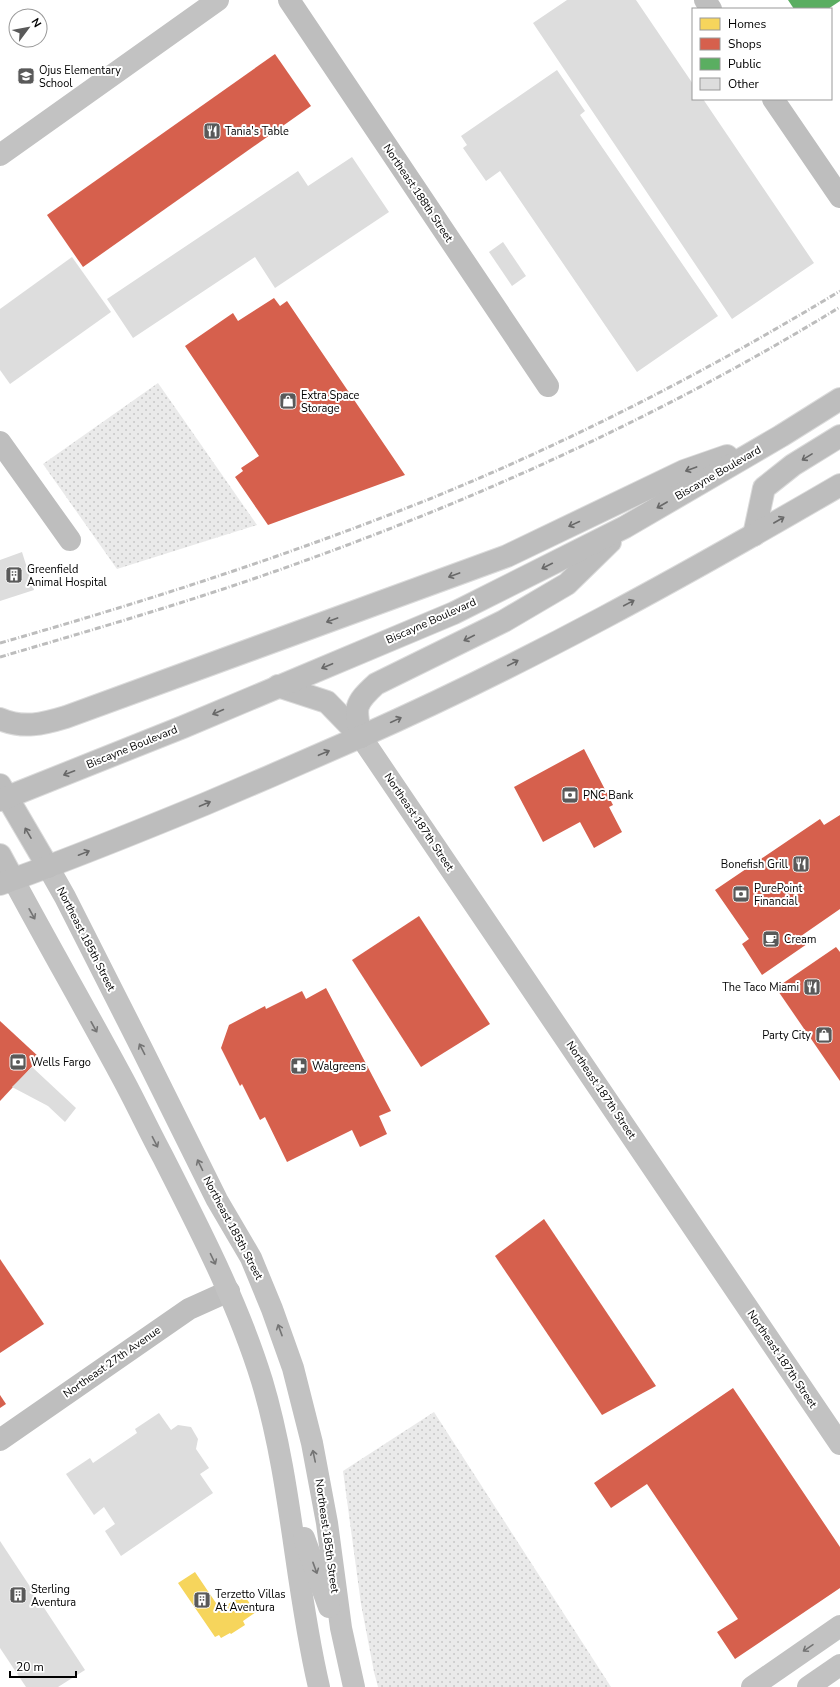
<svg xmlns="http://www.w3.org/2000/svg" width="840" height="1687" font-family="'Nunito Sans',sans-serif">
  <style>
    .grass { fill: url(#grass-dots) }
    .homes { fill: #f6d55c }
    .shops { fill: #d6604d }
    .public { fill: #5aae61 }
    .building { fill: #ddd }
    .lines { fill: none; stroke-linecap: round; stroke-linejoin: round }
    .primary-casing { stroke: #dbdbdb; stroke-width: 24 }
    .street { stroke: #bebebe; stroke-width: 22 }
    .secondary { stroke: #c2c2c2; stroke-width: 22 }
    .primary { stroke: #bdbdbd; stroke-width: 22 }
    .rail { stroke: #bdbdbd; stroke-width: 3; stroke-dasharray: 6 2 1 2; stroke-linecap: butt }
    .oneway { stroke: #686868 }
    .oneway2 { stroke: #747474 }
    .labels { text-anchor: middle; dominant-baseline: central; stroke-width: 4; stroke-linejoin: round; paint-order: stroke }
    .poi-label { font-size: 11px; fill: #000; stroke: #fff; text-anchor: start }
    .street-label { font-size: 11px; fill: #000; stroke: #fff }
  </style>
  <defs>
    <pattern id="grass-dots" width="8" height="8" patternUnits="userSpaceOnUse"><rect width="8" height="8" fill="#eaeaea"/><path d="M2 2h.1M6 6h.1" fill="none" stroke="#c7c7c7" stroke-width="1.8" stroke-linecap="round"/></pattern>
  </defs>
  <rect width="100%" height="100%" fill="#fff"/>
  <g class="grass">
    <path d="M158 383 257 525 117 569 43 464Z"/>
    <path d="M434 1412 611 1687H378L374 1672 361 1604 343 1471Z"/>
  </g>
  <path class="homes" d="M195 1572 218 1606 224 1607 243 1594 256 1612 243 1621 245 1625 231 1634 230 1633 221 1638 219 1635 215 1637 178 1583Z"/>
  <g class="shops">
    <path d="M275 54 311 106 83 267 47 215Z"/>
    <path d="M274 298 280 306 287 301 405 475 268 525 235 477 243 471 241 468 259 456 185 346 233 313 238 321Z"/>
    <path d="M584 749 613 805 609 807 622 832 594 848 580 822 543 842 514 787Z"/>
    <path d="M840 815V909L801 936 807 944 762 975 742 944 749 939 715 890 820 819 824 825Z"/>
    <path d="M419 916 490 1024 421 1067 352 960Z"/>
    <path d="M836 947 840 952V1081L776 988Z"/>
    <path d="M326 988 391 1111 379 1116 387 1134 360 1147 352 1130 287 1162 265 1117 260 1120 242 1084 240 1086 221 1048 229 1025 265 1006 266 1009 302 991 306 999Z"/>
    <path d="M0 1021 40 1058 0 1101Z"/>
    <path d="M544 1219 656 1386 602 1415 495 1256Z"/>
    <path d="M0 1259 44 1324 0 1353Z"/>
    <path d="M733 1388 840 1547V1588L735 1659 717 1632 738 1619 647 1484 611 1508 594 1483Z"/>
    <path d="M0 1395 6 1404 0 1408Z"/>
  </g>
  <path class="public" d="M788 0H840V1L828 9H794Z"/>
  <g class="building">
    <path d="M567 0H636L693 84V99H703L814 263 732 319 533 23Z"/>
    <path d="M557 70 585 111 580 115 718 316 637 372 500 171 486 181 463 148 467 145 461 136Z"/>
    <path d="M352 157 389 212 275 288 255 257 133 338 107 299 298 171 308 186Z"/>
    <path d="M503 242 526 276 512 286 489 252Z"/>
    <path d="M72 257 111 312 10 384 0 370V309Z"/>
    <path d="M22 552 34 590 0 601V560Z"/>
    <path d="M32 1067 76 1108 65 1122 48 1106 12 1087Z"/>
    <path d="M159 1413 171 1430 178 1425 191 1427 198 1439 196 1449 209 1468 200 1474 213 1493 121 1556 105 1531 115 1524 104 1507 94 1515 66 1474 90 1458 93 1463 137 1433 135 1429Z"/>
    <path d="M0 1541 85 1670 58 1687H26L0 1648Z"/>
  </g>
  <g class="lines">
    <g class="primary-casing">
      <g id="primary">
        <path d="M754 535 764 488 793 465 840 436"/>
        <path d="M278 686 327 702 361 737"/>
        <path d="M0 719C23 729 43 724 66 717L507 556 684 471 727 456"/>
        <path d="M361 737C355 708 353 705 376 684L504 621 567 584 610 542"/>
        <path d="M0 785 48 867"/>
        <path d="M0 800 183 727 454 613 625 527 781 436 840 399"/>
        <path d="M0 855 13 879"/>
        <path d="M0 884C69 860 137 832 205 804 257 782 308 760 360 737 525 664 684 576 840 485"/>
      </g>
    </g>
    <g class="street">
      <path d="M289 0 548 386"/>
      <path d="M705 0 711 9"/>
      <path d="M773 99 840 197"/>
      <path d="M0 442 70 540"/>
      <path d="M0 1440 189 1309 229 1291"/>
    </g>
    <g class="secondary">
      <path d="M0 155 218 0"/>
      <path d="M361 737 840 1444"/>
      <path d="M48 867 65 897 142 1049 217 1200 251 1258 272 1309 293 1368 312 1443 327 1523 341 1628 354 1687"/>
      <path d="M13 879C49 946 87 1012 123 1079 137 1105 149 1131 163 1157 200 1230 238 1303 262 1381 292 1481 295 1586 319 1687"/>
      <path d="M304 1538 329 1607"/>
      <path d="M752 1687 840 1626"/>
      <path d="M808 1687 840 1665"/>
    </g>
    <use href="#primary" class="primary"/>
    <g class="rail">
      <path d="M0 643C144 602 287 556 427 500 570 442 708 371 840 291"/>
      <path d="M0 657C92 630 185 603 276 571 472 502 662 416 840 307"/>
    </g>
  </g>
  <defs><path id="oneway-shaft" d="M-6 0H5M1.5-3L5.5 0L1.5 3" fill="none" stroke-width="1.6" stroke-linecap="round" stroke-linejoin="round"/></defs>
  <g class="oneway">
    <use href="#oneway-shaft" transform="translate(807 457) rotate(148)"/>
    <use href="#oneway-shaft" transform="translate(691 469) rotate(160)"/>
    <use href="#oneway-shaft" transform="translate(662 505) rotate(150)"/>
    <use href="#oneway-shaft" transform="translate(779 520) rotate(-30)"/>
    <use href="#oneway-shaft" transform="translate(574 524) rotate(155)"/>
    <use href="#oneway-shaft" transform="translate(547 566) rotate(153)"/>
    <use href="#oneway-shaft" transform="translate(454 575) rotate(160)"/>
    <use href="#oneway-shaft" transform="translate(629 603) rotate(-28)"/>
    <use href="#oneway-shaft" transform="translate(332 620) rotate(160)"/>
    <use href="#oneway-shaft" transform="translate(469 638) rotate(153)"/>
    <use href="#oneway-shaft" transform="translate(513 663) rotate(-27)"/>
    <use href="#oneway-shaft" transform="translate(327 666) rotate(157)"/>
    <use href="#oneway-shaft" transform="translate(218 712) rotate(156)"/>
    <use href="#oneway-shaft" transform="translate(396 720) rotate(-25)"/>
    <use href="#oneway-shaft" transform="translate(324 753) rotate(-23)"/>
    <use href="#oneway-shaft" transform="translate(69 773) rotate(159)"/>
    <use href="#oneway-shaft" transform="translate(205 804) rotate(-23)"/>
    <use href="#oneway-shaft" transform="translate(28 833) rotate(-120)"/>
    <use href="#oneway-shaft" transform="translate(84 853) rotate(-22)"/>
  </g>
  <g class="oneway2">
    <use href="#oneway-shaft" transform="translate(32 914) rotate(61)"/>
    <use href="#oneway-shaft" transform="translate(94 1027) rotate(61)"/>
    <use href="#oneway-shaft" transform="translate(142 1049) rotate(-117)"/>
    <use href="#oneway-shaft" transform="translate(155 1142) rotate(63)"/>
    <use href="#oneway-shaft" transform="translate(200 1165) rotate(-116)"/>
    <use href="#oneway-shaft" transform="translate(213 1259) rotate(64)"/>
    <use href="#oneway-shaft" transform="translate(280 1330) rotate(-110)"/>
    <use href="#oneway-shaft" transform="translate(314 1456) rotate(-102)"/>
    <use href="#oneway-shaft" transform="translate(315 1568) rotate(70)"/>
    <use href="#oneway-shaft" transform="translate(808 1648) rotate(146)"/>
  </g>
  <defs>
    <g id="school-square" transform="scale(0.9)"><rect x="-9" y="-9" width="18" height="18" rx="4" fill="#595959" stroke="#fff"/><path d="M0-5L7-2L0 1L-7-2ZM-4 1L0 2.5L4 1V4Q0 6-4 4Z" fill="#fff"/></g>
    <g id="restaurant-square" transform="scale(0.9)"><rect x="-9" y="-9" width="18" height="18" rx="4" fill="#595959" stroke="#fff"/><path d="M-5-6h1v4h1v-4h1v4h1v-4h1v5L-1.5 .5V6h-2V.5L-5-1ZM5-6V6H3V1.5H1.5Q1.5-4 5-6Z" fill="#fff"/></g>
    <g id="shop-square" transform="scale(0.9)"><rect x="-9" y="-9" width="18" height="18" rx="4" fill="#595959" stroke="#fff"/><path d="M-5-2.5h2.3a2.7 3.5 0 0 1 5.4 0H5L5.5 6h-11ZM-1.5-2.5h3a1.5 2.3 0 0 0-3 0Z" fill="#fff"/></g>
    <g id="building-square" transform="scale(0.9)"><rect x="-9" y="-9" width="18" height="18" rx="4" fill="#595959" stroke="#fff"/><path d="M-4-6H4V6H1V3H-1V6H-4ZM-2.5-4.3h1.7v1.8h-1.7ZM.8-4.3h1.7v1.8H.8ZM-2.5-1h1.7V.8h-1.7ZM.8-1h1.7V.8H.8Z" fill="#fff"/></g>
    <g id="bank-square" transform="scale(0.9)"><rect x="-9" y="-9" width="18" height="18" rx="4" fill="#595959" stroke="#fff"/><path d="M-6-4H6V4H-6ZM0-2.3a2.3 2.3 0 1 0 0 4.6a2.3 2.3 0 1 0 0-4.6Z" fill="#fff"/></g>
    <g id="cafe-square" transform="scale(0.9)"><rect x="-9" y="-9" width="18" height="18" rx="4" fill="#595959" stroke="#fff"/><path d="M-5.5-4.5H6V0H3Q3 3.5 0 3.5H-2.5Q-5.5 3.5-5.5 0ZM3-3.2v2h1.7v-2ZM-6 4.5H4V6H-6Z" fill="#fff"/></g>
    <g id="pharmacy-square" transform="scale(0.9)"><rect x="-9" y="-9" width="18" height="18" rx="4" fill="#595959" stroke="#fff"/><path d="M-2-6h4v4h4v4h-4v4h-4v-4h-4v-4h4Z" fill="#fff"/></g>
  </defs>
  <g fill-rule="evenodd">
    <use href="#school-square" x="26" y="76"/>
    <use href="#restaurant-square" x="212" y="131"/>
    <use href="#shop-square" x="288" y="401"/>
    <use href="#building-square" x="14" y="575"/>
    <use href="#bank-square" x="570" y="795"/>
    <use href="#restaurant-square" x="801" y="864"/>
    <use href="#bank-square" x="741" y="894"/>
    <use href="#cafe-square" x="771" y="939"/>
    <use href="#restaurant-square" x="812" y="987"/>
    <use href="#shop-square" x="824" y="1035"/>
    <use href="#bank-square" x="18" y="1062"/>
    <use href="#pharmacy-square" x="299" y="1066"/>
    <use href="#building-square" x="18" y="1595"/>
    <use href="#building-square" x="202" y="1600"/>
  </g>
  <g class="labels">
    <g class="poi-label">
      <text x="39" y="70">Ojus Elementary<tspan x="39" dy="13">School</tspan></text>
      <text x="225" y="131">Tania's Table</text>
      <text x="301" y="395">Extra Space<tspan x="301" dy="13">Storage</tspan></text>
      <text x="27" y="569">Greenfield<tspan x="27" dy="13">Animal Hospital</tspan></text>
      <text x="583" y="795">PNC Bank</text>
      <text x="788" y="864" text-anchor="end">Bonefish Grill</text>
      <text x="754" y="888">PurePoint<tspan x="754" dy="13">Financial</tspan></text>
      <text x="784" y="939">Cream</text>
      <text x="799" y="987" text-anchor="end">The Taco Miami</text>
      <text x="811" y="1035" text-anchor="end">Party City</text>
      <text x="31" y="1062">Wells Fargo</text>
      <text x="312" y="1066">Walgreens</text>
      <text x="31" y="1589">Sterling<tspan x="31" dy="13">Aventura</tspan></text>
      <text x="215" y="1594">Terzetto Villas<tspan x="215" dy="13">At Aventura</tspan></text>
    </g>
    <g class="street-label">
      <text transform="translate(418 193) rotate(56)">Northeast 188th Street</text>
      <text transform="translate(718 473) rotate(-30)">Biscayne Boulevard</text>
      <text transform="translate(431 621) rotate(-24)">Biscayne Boulevard</text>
      <text transform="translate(132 747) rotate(-22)">Biscayne Boulevard</text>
      <text transform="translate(419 822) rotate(56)">Northeast 187th Street</text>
      <text transform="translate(86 939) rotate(63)">Northeast 185th Street</text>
      <text transform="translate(601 1090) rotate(56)">Northeast 187th Street</text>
      <text transform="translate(233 1228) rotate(62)">Northeast 185th Street</text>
      <text transform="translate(782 1359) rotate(56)">Northeast 187th Street</text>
      <text transform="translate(112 1362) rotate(-35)">Northeast 27th Avenue</text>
      <text transform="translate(327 1536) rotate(82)">Northeast 185th Street</text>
    </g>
  </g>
  <rect x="692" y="8" width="140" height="92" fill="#ffffff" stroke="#999999"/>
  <rect x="700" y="18" width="20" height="12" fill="#f6d55c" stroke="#999999"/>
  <text x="728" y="28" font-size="12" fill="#000000">Homes</text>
  <rect x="700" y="38" width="20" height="12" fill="#d6604d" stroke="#999999"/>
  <text x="728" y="48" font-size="12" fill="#000000">Shops</text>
  <rect x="700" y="58" width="20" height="12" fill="#5aae61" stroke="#999999"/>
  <text x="728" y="68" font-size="12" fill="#000000">Public</text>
  <rect x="700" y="78" width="20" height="12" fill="#dddddd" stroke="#999999"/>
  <text x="728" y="88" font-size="12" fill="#000000">Other</text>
  <g transform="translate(28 28) rotate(58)"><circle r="19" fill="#ffffff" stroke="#999999"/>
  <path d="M0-3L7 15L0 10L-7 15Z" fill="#595959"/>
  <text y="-6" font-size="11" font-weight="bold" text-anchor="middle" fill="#000000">N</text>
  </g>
  <path d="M10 1671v6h66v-6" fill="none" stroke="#000000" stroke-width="2"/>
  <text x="16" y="1671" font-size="12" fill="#000000" stroke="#ffffff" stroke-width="3" paint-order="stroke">20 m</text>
</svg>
